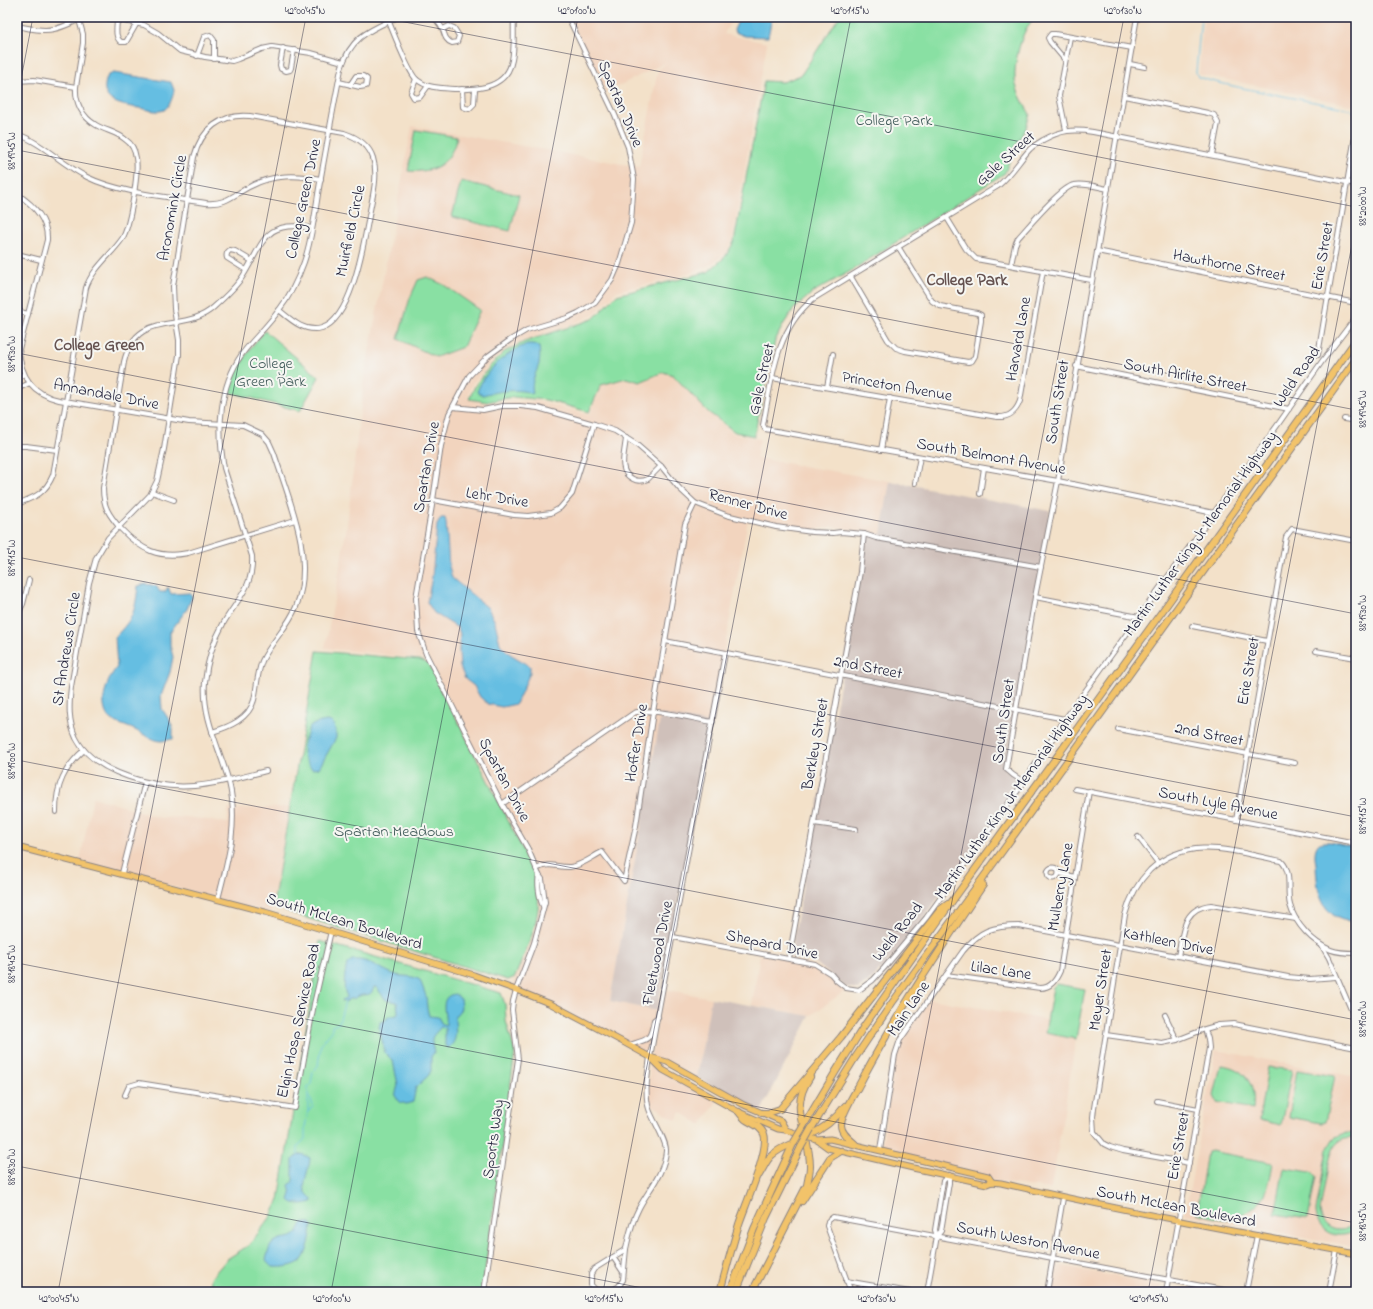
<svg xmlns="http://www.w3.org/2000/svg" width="1373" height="1309" font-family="'Indie Flower',sans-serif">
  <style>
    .built { fill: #f2d4be }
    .industrial { fill: #cfc0ba }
    .green { fill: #89e0a3; stroke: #56816f }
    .water { fill: #65bee2; stroke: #44708e }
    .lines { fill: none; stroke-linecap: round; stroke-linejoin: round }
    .stream { stroke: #65bee2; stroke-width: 1 }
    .minor-casing { stroke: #8a8282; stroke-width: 6 }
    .major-casing { stroke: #8a8282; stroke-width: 7 }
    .highway-casing { stroke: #8a8282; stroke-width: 8 }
    .minor { stroke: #fff; stroke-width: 4 }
    .major { stroke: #f2c36a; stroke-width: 5 }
    .highway { stroke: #f2c36a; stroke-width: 6 }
    .highway-bridge-casing { stroke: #8a8282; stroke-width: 8; stroke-linecap: butt }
    .highway-bridge { stroke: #f2c36a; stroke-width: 6 }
    .ticks { fill: none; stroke: #22223b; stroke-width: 1; stroke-opacity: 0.45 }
    .labels { text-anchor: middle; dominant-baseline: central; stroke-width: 4; stroke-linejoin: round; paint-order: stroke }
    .street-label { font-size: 16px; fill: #22223b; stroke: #f6f6f2 }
    .park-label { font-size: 16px; fill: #415b5a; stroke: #f6f6f2 }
    .neighbourhood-label { font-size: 17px; font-weight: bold; fill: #655250; stroke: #f6f6f2 }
    .neatline { fill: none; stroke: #22223b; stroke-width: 1.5 }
    .ticks-label { font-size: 10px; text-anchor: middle; fill: #22223b }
  </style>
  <rect width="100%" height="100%" fill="#f6f6f2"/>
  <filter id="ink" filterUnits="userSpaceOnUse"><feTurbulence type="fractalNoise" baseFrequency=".025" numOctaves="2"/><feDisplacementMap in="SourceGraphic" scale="8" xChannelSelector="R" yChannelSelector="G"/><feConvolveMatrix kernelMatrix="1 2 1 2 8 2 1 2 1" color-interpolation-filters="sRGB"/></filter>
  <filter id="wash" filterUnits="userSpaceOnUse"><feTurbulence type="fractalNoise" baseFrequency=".012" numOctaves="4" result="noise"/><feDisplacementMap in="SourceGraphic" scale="16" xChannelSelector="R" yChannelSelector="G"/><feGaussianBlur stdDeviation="0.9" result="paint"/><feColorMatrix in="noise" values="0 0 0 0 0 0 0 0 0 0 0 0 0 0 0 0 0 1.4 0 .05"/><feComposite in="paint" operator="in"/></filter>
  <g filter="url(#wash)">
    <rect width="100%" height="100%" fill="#f3e1c9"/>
    <g class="built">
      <path d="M570 17H733L724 34 767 43 732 242 726 253 710 265 677 278 617 291 594 315 565 327 516 343 492 361 472 384 467 398 491 404 536 401 590 415 601 385 627 378 640 382 663 373 672 375 709 413 734 434 760 439 756 458 890 481 881 534 832 527 812 530 748 519 711 723 661 714 610 1001 657 1011 649 1056 512 986 531 933 460 731 424 659 325 648 336 590 347 525 364 379 412 126 639 167 658 70 667 62 606 92 572 24Z"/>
      <path d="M1203 17H1356V106L1199 74Z"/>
      <path d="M93 797 161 818 187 817 228 823V809L290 807 271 913 80 861Z"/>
      <path d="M760 954 809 964 823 970 846 990 810 1016 752 1005Z"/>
      <path d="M664 989 711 998 697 1077 651 1057Z"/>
      <path d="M930 999 1047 1020 1045 1033 1076 1039 1051 1189 993 1181 988 1175 881 1150 896 1056 902 1039Z"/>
      <path d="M1216 1050 1356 1077V1247L1185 1214Z"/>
      <path d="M651 1059 717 1102 701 1125 681 1112 676 1120 649 1103 648 1088Z"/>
      <path d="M1057 1265 1161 1285 1160 1292H1053Z"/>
    </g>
    <g class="industrial">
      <path d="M890 481 1050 511 1005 770 1022 782 925 916 896 953 872 979 858 989 846 987 816 963 790 957 868 533 881 534Z"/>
      <path d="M661 714 711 723 657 1011 610 1001Z"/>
      <path d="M711 998 810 1016 761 1111 697 1077Z"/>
    </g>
    <g class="green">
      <path d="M839 17H1035C1032 21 1028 25 1026 29 1019 43 1014 65 1015 80 1016 90 1025 106 1030 114L1026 128 1015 146 1005 173 849 272 813 292 793 310 783 325 775 341 754 436 735 432 708 412 673 375 663 372 640 382 626 378 601 385 589 412 546 400 512 397 487 402 469 399 476 384 491 365 504 352 524 342 593 319 617 295 708 272 725 257 734 242 764 81 783 82 801 75Z"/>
      <path d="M416 130 457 137C450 164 436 173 408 171Z"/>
      <path d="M461 181 519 195 510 231 452 217Z"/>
      <path d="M427 277 444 285 480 310 463 347 436 357 398 339 410 298 418 280Z"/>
      <path d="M265 331 319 377 300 411 229 392 235 373 252 346Z"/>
      <path d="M317 651 420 660 429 664 531 866C534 876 537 884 538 894 541 922 525 951 515 977L508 980 297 915 273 905Z"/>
      <path d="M320 941 501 993 505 1004 506 1021 515 1052 482 1292H210L211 1278 227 1259 249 1245 270 1218 279 1200Z"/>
      <path d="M1056 984 1085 989 1076 1039 1045 1033 1053 987Z"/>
      <path d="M1221 1065C1246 1068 1256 1085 1253 1109L1217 1102 1214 1096Z"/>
      <path d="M1268 1067 1292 1070 1281 1125 1259 1120Z"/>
      <path d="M1297 1070 1335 1076 1325 1122 1321 1123 1289 1117Z"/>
      <path d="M1346 1133 1356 1134V1139C1348 1137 1339 1139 1334 1147 1329 1155 1322 1199 1320 1211 1322 1231 1345 1237 1356 1220V1229C1339 1243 1316 1232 1316 1211L1327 1149 1334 1139Z"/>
      <path d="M1211 1151 1273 1163C1269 1185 1267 1204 1243 1214 1239 1216 1233 1219 1228 1219 1219 1220 1206 1215 1197 1213L1207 1152Z"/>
      <path d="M1284 1168 1311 1172 1316 1176 1308 1219 1275 1214Z"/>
    </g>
    <g class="water">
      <path d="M740 17H772L768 37 745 36 735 32 734 30Z"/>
      <path d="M114 73 171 82 174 90C173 97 170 106 164 110 157 113 146 109 139 108 120 105 96 102 108 75Z"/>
      <path d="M527 344H534L539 347C540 353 540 358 539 364 536 374 530 382 533 393L531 394C523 387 493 392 483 395L477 392C485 370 506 353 527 344Z"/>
      <path d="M441 518H445L446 522 449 566 452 578 488 608 495 622 500 644 510 654 530 666V673L516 704 502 707 488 704 480 697 474 686 465 679 460 667 459 651 460 634 458 628 434 613 427 602 432 577 437 525Z"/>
      <path d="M146 584 156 586 160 592H165L168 587 171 594 190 593 192 597 187 609 170 632V645L173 657 170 672 161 696 162 709 170 721 173 729V739C170 739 165 741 161 741 152 740 143 734 135 730 129 727 115 723 110 719 97 706 107 679 117 667L115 637C133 618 135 613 138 586Z"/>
      <path d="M327 721 332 722 336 730V738L319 768 312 769C302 757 301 752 306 737 307 734 308 730 309 728 313 723 321 722 327 721Z"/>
      <path d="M1331 842 1356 848V919C1350 922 1344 921 1338 918 1318 907 1317 885 1316 864 1315 859 1314 851 1317 846 1319 841 1326 842 1331 842Z"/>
      <path d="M352 960C368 958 381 970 396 975 404 977 412 975 420 980L426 996 427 1008 429 1016 438 1017 442 1024 446 1025C446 1014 438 996 455 994L460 998 461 1009 455 1016C455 1027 459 1041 448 1048L445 1046V1028L441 1027C431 1038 430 1037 434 1052L431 1057V1071L428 1076 416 1087 413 1102 406 1104 400 1102 395 1096 398 1085 393 1061 385 1053 379 1028 380 1022 386 1020 388 1017 397 1015 398 1012 397 1002 386 1000 376 987H374C371 998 366 993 359 996 355 998 354 999 349 999L346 1002 341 1001 343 999H345L347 996C342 990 345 972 347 964Z"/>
      <path d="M302 1154 310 1158C310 1167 302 1185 305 1190 306 1194 310 1196 312 1200V1202C305 1204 294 1206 289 1200L291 1194 289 1185 292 1183 293 1180V1160L295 1157Z"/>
      <path d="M303 1222 310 1223 312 1226C311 1235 308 1253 302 1260 296 1266 282 1268 274 1267 270 1267 267 1262 266 1259 268 1254 269 1247 272 1244 281 1235 289 1241 296 1234 299 1231 300 1226 303 1222Z"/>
    </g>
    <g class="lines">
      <g class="stream">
        <path d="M1201 17 1196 72 1198 77 1211 81 1242 88 1350 109 1356 114"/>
        <path d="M308 1111 313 1107V1105L309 1096"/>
        <path d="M298 1155V1146L305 1139V1127L308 1111V1088L311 1084 313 1071 318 1066 321 1044 332 1031V1026L339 1023 345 1001"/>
      </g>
    </g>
  </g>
  <g filter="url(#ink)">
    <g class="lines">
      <g class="minor-casing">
        <g id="minor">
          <path d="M103 17 144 25 158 33 180 51 205 57 232 61 238 59 262 49 272 47 311 53 343 62"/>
          <path d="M434 17C437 21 440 24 442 28 445 33 444 40 452 43L457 42 459 36 454 28 449 26 443 29"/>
          <path d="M117 19C117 27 114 37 121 42H126L137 23"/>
          <path d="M389 22C394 34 408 71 416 79 428 89 442 88 457 89 480 90 507 87 512 60 515 46 513 31 514 17"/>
          <path d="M17 26C29 28 42 32 54 29 66 27 77 19 89 17"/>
          <path d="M283 48 280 65 281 69 286 71 290 70 291 68 294 50"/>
          <path d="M197 56 204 37 210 35 214 40V59"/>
          <path d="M1065 60 1050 42 1048 38 1051 34H1055L1132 48"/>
          <path d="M1130 64 1145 67"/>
          <path d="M416 79 411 93 414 98 420 97 428 86"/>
          <path d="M17 81 34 80 76 87"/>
          <path d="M339 82 360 87 366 86 367 79 363 76H356L350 85"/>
          <path d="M462 89 463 107 469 109 474 104 475 89"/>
          <path d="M1124 96 1208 113 1214 115 1218 123 1212 155"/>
          <path d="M1066 130 1059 96 1070 37"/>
          <path d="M17 134C43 143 62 165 87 177 119 193 170 197 206 203 227 205 234 194 251 186 273 174 297 175 321 179"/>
          <path d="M17 194C34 205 48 219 47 240L19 349C20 375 32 394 59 400L189 422 243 425 262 434 269 442 274 453C289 500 316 558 296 607 288 627 271 642 262 661 257 674 257 687 254 700 249 719 229 727 212 732"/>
          <path d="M947 218 966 249 976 259 1091 280"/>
          <path d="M1097 251 1356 303"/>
          <path d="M17 254 41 260"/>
          <path d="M1011 265 1015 245 1018 238C1028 227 1061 187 1074 185 1085 183 1097 187 1108 189"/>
          <path d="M246 270 227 258C226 255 227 252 230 250L235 251 252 261"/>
          <path d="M851 277 888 340 896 348 905 351 968 362 972 361 975 356 981 321V315L977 313 940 306 932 301 899 248"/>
          <path d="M17 311 28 314"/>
          <path d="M1318 355 1355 136"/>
          <path d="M1076 366 1289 409"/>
          <path d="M17 378 24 374"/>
          <path d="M772 378 997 417C1008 418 1016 412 1020 401L1043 271"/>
          <path d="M17 387H21L30 383"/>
          <path d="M827 387 833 354"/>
          <path d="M453 407 483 410 502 406H520L538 408 594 424 615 431 637 445 661 466 679 488 695 503 726 515 776 527 812 532 833 533 841 532 864 534 876 538 1041 567"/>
          <path d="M1344 419 1356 421"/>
          <path d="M626 438C625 452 617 472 633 479 638 482 643 481 648 479L661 466"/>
          <path d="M17 446H26L57 450"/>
          <path d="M881 450 890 398"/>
          <path d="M915 483 920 457"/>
          <path d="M152 492 174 500"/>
          <path d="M980 494 984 468"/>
          <path d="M433 500 514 515 528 516 551 513 560 508 572 494 594 424"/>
          <path d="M17 504C35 497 45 494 53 475L86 288C92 269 111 255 122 239 130 227 139 172 136 158 135 151 132 144 126 140 117 132 106 131 96 125 82 117 75 102 76 87L83 43V34L79 20"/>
          <path d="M1214 513 1058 481 765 429 763 425C772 379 775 331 813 299L998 186C1012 174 1019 161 1030 149 1034 145 1039 143 1043 140 1061 130 1073 129 1093 132L1356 184"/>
          <path d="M295 520 188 553C159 559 141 550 121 529 109 515 103 507 103 488L124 362C137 307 184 335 214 307 224 298 236 287 243 276 264 242 264 219 312 228"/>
          <path d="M1035 597 1139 617"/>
          <path d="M17 616 23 604 29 580"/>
          <path d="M1192 626 1267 641"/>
          <path d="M665 641 1065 719"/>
          <path d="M1316 651 1356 658"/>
          <path d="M1118 729 1295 763"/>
          <path d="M266 771C242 777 218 784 194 786 157 789 94 774 76 738 68 721 69 705 71 687L89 583 96 558 108 538 150 495 157 481 164 449 179 355V340L174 309 173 286 194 157C201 130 221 113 250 116L344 133C356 137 369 145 373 158 379 177 372 197 369 216 364 242 352 319 322 328 305 333 291 320 279 310"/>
          <path d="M1024 782 1013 775 1006 769 1035 597 1058 481 1137 17"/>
          <path d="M1075 789 1356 843"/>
          <path d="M502 804 634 713C650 707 694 719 713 722"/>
          <path d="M56 812C56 785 64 768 84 750"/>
          <path d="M1236 820 1286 537 1292 529 1356 541"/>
          <path d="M814 823 856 829"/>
          <path d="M1138 837 1158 863"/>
          <circle cx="1053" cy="873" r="5.5"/>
          <path d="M536 869C552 861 556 868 570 867 581 866 592 857 602 852L624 881 636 826 653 712 685 524 695 503"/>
          <path d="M122 873 145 782"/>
          <path d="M1059 873 1075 877"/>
          <path d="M539 875C537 883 539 898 543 906"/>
          <path d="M218 899C228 860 239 823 229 782 220 749 202 717 205 682 207 661 213 642 223 624 237 599 254 587 252 556L224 468C217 430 219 387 242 354 253 339 268 326 279 310 290 296 298 279 304 262 312 239 315 213 319 188 326 149 333 109 341 69 351 36 370 30 398 17"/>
          <path d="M673 937 815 964 831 974 837 981 846 988 859 990 873 980 884 968 926 918 1024 782 1065 719 1279 423 1323 360 1356 317"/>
          <path d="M1322 946 1329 958 1356 1021"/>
          <path d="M1178 956C1183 933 1182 908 1211 905L1296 919"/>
          <path d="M789 958 860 572 864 534"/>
          <path d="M946 975 1040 988C1051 988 1056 980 1060 971L1089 791"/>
          <path d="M1165 1015 1177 1040"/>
          <path d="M1106 1035 1162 1043 1177 1040 1205 1029 1219 1025 1234 1024 1356 1048"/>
          <path d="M629 1045C649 1039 650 1041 654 1020L658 1017"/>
          <path d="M125 1095 129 1086 139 1083 295 1108 314 1004 331 931"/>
          <path d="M1157 1101 1198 1109"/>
          <path d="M880 1150 895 1055 900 1040 963 951C980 930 993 926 1019 926L1288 977 1310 979 1336 977"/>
          <path d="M1189 1163 1123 1151 1110 1147 1104 1144 1094 1132 1093 1117 1094 1108 1125 915C1130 897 1137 883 1150 870 1189 834 1235 852 1281 861 1293 872 1286 890 1290 905 1295 924 1313 943 1331 950 1339 953 1348 953 1356 953"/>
          <path d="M937 1236 941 1231 949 1183V1175"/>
          <path d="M626 1249C629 1234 632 1221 639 1208 649 1189 664 1174 666 1151 667 1141 652 1119 649 1109 644 1093 648 1073 650 1057L725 653"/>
          <path d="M613 1257 623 1272"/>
          <path d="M846 1281 910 1292"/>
          <path d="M484 1292 518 1059 512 1010 513 1001 516 990 534 943 545 902 542 879 539 875 528 849 502 804 426 654 418 631 416 598 433 500 441 446 449 414 469 376 488 356 510 340 527 330 567 318 578 313 595 303 612 280 619 264 631 223 634 179 628 147 615 115 568 17"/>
          <path d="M598 1292 591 1285V1274L594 1269 626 1249 623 1280 619 1286 610 1292"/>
          <path d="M851 1292 827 1226 828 1221 833 1217 1234 1292"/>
          <path d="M927 1292 937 1236 935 1230 943 1181 949 1175"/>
          <path d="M1047 1292 1063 1198"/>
          <path d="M1166 1292 1209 1048 1208 1039 1205 1029"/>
          <path d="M1246 1292 1257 1235"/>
          <path d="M1329 1292 1337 1250"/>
        </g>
      </g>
      <g class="major-casing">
        <g id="major">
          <path d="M17 847 265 912 474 975 516 990 551 1004 623 1042 650 1057 667 1062 744 1105 781 1121 786 1130"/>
          <path d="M651 1058 663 1070 739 1112 778 1129 786 1130 817 1140 828 1148 913 1168 987 1184 992 1182 1001 1183C1119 1210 1237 1232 1356 1254"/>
          <path d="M817 1140 830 1139 988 1176 992 1182"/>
        </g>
      </g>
      <g class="highway-casing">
        <g id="highway">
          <path d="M762 1113H768L780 1109 841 1037 940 910 948 904"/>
          <path d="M804 1125 836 1071 864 1026 953 900 1171 599 1356 340"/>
          <path d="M811 1129 855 1058 892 1003 1006 846 1356 359"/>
          <path d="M855 1144C849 1139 841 1133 841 1125 841 1115 853 1096 858 1087 895 1016 939 951 983 885"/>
          <path d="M759 1175C763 1169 766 1161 771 1156 781 1146 794 1144 806 1137 822 1130 835 1120 845 1106"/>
          <path d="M802 1201 830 1158 841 1151"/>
          <path d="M720 1292C726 1269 732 1247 739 1224 745 1206 770 1149 764 1134 760 1125 752 1124 745 1119 743 1117 741 1115 739 1112"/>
          <path d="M730 1292 754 1229 793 1144"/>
          <path d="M736 1292 766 1218 801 1147"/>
          <path d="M752 1292 807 1185C808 1179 810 1172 810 1166 810 1132 787 1110 810 1077"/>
        </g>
      </g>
      <use href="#minor" class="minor"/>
      <use href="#major" class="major"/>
      <use href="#highway" class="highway"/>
      <g class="highway-bridge-casing">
        <g id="highway-bridge">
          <path d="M793 1144 804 1125"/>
          <path d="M801 1147 811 1129"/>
        </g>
      </g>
      <use href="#highway-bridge" class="highway-bridge"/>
    </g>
  </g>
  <path class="ticks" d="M379 17 1356 207M17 100 33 17M17 150 1356 410M17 353 1356 614M17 557 1356 817M17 760 1356 1020M17 963 1356 1223M17 1166 663 1292M58 1292 306 17M331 1292 578 17M603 1292 851 17M876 1292 1124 17M1148 1292 1356 224"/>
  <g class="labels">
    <g class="street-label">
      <text transform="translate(620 104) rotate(67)">Spartan Drive</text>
      <text transform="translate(1006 159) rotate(-42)">Gale Street</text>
      <text transform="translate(304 199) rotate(-78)">College Green Drive</text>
      <text transform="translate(173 208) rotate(-80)">Aronomink Circle</text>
      <text transform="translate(351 231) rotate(-78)">Muirfield Circle</text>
      <text transform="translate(1323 256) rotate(-80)">Erie Street</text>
      <text transform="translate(1229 266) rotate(11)">Hawthorne Street</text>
      <text transform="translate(1019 339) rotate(-80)">Harvard Lane</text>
      <text transform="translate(1185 376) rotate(11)">South Airlite Street</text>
      <text transform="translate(1297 377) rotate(-55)">Weld Road</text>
      <text transform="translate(762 379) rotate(-77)">Gale Street</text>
      <text transform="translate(897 387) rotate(10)">Princeton Avenue</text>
      <text transform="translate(106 395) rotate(11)">Annandale Drive</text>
      <text transform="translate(1058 402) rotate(-81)">South Street</text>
      <text transform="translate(991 457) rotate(10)">South Belmont Avenue</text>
      <text transform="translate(427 467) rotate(-80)">Spartan Drive</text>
      <text transform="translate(497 498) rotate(9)">Lehr Drive</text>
      <text transform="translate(748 505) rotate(15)">Renner Drive</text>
      <text transform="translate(1201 534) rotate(-54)">Martin Luther King Jr Memorial Highway</text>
      <text transform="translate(67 649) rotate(-81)">St Andrews Circle</text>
      <text transform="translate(868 668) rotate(11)">2nd Street</text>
      <text transform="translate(1249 671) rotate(-80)">Erie Street</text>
      <text transform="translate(1004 721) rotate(-82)">South Street</text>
      <text transform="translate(1209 735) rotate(11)">2nd Street</text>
      <text transform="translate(637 743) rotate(-81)">Hoffer Drive</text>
      <text transform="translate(816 744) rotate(-80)">Berkley Street</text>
      <text transform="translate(504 780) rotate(62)">Spartan Drive</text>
      <text transform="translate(1012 797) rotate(-54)">Martin Luther King Jr Memorial Highway</text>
      <text transform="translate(1218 804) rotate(11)">South Lyle Avenue</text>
      <text transform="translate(1061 887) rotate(-80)">Mulberry Lane</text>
      <text transform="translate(344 922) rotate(17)">South McLean Boulevard</text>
      <text transform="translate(898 932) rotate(-51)">Weld Road</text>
      <text transform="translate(1168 942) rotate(11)">Kathleen Drive</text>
      <text transform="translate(772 945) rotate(12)">Shepard Drive</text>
      <text transform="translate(658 953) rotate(-79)">Fleetwood Drive</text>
      <text transform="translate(1001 971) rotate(8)">Lilac Lane</text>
      <text transform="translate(1101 990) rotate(-81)">Meyer Street</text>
      <text transform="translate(909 1009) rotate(-56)">Main Lane</text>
      <text transform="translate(299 1021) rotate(-78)">Elgin Hosp Service Road</text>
      <text transform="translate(494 1139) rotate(-82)">Sports Way</text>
      <text transform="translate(1179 1146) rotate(-80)">Erie Street</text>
      <text transform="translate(1176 1207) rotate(11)">South McLean Boulevard</text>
      <text transform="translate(1028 1241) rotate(11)">South Weston Avenue</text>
    </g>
    <g class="park-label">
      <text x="894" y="121">College Park</text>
      <text x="271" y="364">College<tspan x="271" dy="18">Green Park</tspan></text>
      <text x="394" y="832">Spartan Meadows</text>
    </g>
    <g class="neighbourhood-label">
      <text x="967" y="280">College Park</text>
      <text x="99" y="345">College Green</text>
    </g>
  </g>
  <rect width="1373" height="1309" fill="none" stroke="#f6f6f2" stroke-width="44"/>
  <rect x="22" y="22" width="1329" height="1265" class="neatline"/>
  <g class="ticks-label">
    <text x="305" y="14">42°00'45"N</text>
    <text x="577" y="14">42°01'00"N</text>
    <text x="850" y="14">42°01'15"N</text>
    <text x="1123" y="14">42°01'30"N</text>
    <text transform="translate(11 151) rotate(-90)" y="4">88°19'45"W</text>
    <text transform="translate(1362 206) rotate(-90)" y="4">88°20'00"W</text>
    <text transform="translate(11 354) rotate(-90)" y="4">88°19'30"W</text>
    <text transform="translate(1362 409) rotate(-90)" y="4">88°19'45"W</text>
    <text transform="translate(11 558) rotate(-90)" y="4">88°19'15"W</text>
    <text transform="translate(1362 613) rotate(-90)" y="4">88°19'30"W</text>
    <text transform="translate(11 761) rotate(-90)" y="4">88°19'00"W</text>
    <text transform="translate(1362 816) rotate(-90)" y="4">88°19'15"W</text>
    <text transform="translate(11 964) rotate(-90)" y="4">88°18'45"W</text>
    <text transform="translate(1362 1019) rotate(-90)" y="4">88°19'00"W</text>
    <text transform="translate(11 1167) rotate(-90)" y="4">88°18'30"W</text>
    <text transform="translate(1362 1222) rotate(-90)" y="4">88°18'45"W</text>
    <text x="59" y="1302">42°00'45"N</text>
    <text x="332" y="1302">42°01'00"N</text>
    <text x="604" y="1302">42°01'15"N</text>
    <text x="877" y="1302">42°01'30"N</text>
    <text x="1149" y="1302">42°01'45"N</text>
  </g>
</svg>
